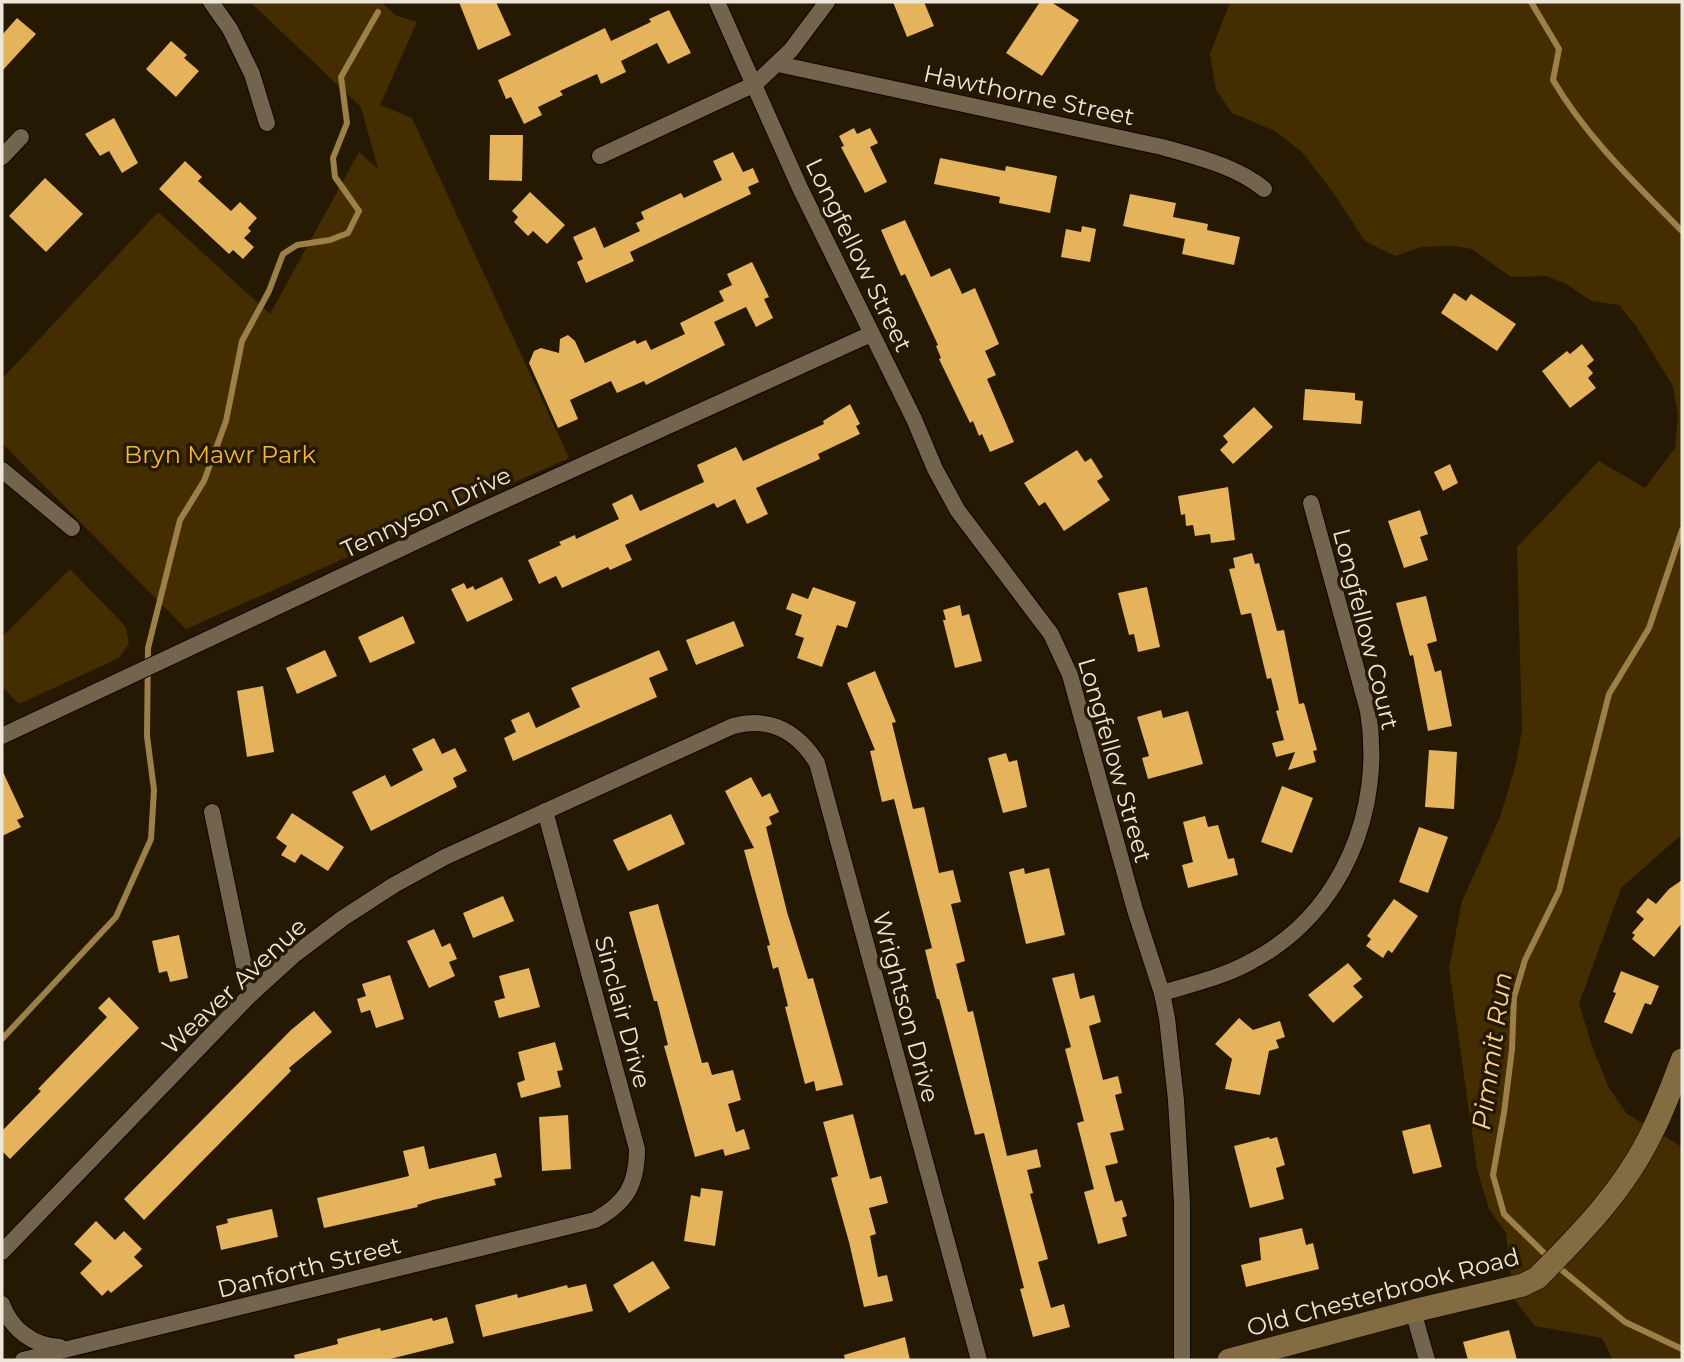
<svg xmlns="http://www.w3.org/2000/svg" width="1684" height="1362" font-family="Montserrat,sans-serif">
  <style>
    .green { fill: #442e01 }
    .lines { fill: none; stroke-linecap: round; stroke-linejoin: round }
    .stream { stroke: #9c8047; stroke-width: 6 }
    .building { fill: #e6b35d }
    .street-casing { stroke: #0d0400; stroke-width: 18 }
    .secondary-casing { stroke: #0d0400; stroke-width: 24 }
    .street { stroke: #72644d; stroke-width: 16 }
    .secondary { stroke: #846c42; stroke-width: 23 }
    .labels { text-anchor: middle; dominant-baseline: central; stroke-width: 7; stroke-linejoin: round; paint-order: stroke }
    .street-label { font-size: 24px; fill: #efe6da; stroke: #251904 }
    .park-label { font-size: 24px; fill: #f6b63e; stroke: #251904 }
    .water-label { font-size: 26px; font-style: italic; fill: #f9d294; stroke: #251904 }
  </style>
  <rect width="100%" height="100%" fill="#251904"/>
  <g class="green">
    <path d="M250 2H381L395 15 417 22 380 105 412 118 569 458 186 629 2 443V379L158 212 270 314 359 152 378 169 361 107Z"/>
    <path d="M1230 2H1682V834L1621 888 1579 1004 1593 1049 1609 1088 1627 1114 1682 1147V1360H1613L1602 1338 1535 1326 1514 1299 1506 1233 1489 1209 1477 1169 1449 968 1462 901 1500 817 1515 768 1522 730 1517 547 1599 461 1645 488 1675 448 1678 416 1673 386 1636 326 1619 305 1592 301 1566 284 1546 276 1511 277 1472 249 1454 246 1422 247 1395 256 1365 241 1332 191 1302 152 1275 131 1232 113 1216 90 1210 54Z"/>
    <path d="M70 569 126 627 129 644 119 658 19 704 2 687V637Z"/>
  </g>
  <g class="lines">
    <g class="stream">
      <path d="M1531 2 1559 49 1553 80C1587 138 1635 183 1682 231"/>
      <path d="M2 1039 116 917 151 839 154 790 147 736 148 648 180 520 204 481 226 421 242 341 269 291 283 254 297 245 330 240 348 233 359 211 335 177 333 158 347 123 341 77 378 12"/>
      <path d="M1549 1258 1504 1214 1493 1175 1504 1113 1512 1049 1514 997 1525 960 1559 891 1609 694 1649 628 1682 530"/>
      <path d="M1557 1266 1625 1322 1682 1349"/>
    </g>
  </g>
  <g class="building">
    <path d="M459 2H496L511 35 478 50Z"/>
    <path d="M893 2H924L934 26 907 37Z"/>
    <path d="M1040 2H1051L1079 20 1042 76 1006 53Z"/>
    <path d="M669 10 691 53 668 64 657 43 621 61 626 72 601 84 597 74 560 91 563 95 538 107 542 115 524 124 511 97 506 99 498 80 605 28 611 41 651 22 649 19Z"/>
    <path d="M17 18 36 34 2 71V35Z"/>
    <path d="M171 41 187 55 184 58 199 71 176 97 146 69Z"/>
    <path d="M114 118 138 163 122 173 109 151 100 156 85 134Z"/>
    <path d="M854 128 857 134 870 128 878 143 870 147 887 182 865 193 841 147 844 146 839 136Z"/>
    <path d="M490 135H523L522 181 489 180Z"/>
    <path d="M733 152 743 172 753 168 759 182 748 187 751 194 630 252 634 261 586 283 577 262 583 259 573 237 595 227 604 248 640 231 636 223 644 219 641 212 681 193 684 198 722 180 713 161Z"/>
    <path d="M940 158 1005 171 1006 166 1057 176 1050 213 999 203 1000 197 934 184Z"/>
    <path d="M185 161 202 177 198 181 231 211 240 202 257 218 248 228 251 231 244 238 254 247 243 259 233 250 229 254 159 189Z"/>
    <path d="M45 178 83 214 46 252 9 216Z"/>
    <path d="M530 192 565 225 547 244 533 231 528 236 514 222 518 217 512 211Z"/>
    <path d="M1130 194 1176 203 1173 217 1208 224 1207 230 1240 237 1234 265 1182 254 1185 239 1123 226Z"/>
    <path d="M905 220 931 277 950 268 962 294 975 288 999 344 985 351 996 375 987 379 1014 442 990 452 982 434 979 436 973 421 970 423 939 359 941 358 936 346 938 345 918 302 905 274 901 276 881 230Z"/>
    <path d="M1082 226 1096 229 1090 262 1061 257 1066 229 1081 232Z"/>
    <path d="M752 262 769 297 764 299 773 318 756 327 746 307 714 322 725 345 646 385 644 381 617 393 611 381 570 400 578 419 558 428 529 363 534 351 541 348 559 353 560 339 568 335 575 341 585 363 635 340 637 344 646 340 651 350 685 334 680 323 724 301 719 291 732 285 727 274Z"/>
    <path d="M1454 293 1466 301 1471 294 1516 324 1497 351 1441 313Z"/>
    <path d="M1582 344 1594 360 1587 366 1593 373 1588 378 1596 388 1570 408 1542 371 1567 351 1570 354Z"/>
    <path d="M1305 389 1355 393V400L1363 401 1361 424 1303 420Z"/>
    <path d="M850 404 860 424 856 426 860 434 818 454 820 459 756 488 768 514 747 524 735 499 717 508 714 503 625 545 632 560 610 570 608 567 562 588 556 576 539 584 528 560 561 545 559 542 575 535 576 539 619 519 612 504 632 494 640 511 704 482 697 465 736 447 743 461 824 424 823 421Z"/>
    <path d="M1254 407 1273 427 1233 464 1220 450 1228 442 1223 436Z"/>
    <path d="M1077 450 1085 462 1091 458 1103 477 1097 481 1110 500 1064 531 1045 502 1039 506 1024 483Z"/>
    <path d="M1450 464 1458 483 1443 491 1434 472Z"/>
    <path d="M1228 487 1235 540 1211 543 1210 534 1195 536 1193 525 1186 526 1185 514 1181 515 1178 496Z"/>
    <path d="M1420 510 1428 534 1420 537 1428 560 1404 568 1388 521Z"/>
    <path d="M1252 553 1255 564 1259 563 1277 631 1284 630 1299 704 1304 703 1317 750 1313 751 1316 762 1288 770 1295 752 1276 757 1272 743 1284 740 1276 711 1279 710 1271 678 1267 679 1251 613 1241 615 1229 569 1235 568 1233 558Z"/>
    <path d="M502 577 513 600 467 622 451 589 464 583 467 589 473 586 475 590Z"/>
    <path d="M813 587 856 602 847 628 837 625 822 667 797 658 804 638 795 635 802 615 786 609 792 593 808 599Z"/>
    <path d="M1147 587 1160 647 1138 652 1134 634 1129 635 1118 593Z"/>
    <path d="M1426 596 1437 641 1427 644 1435 672 1441 670 1452 726 1428 731 1413 655 1410 656 1396 603Z"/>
    <path d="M960 605 962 616 969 614 982 661 955 668 943 620H946L943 610Z"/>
    <path d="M403 616 415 643 370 663 358 637Z"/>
    <path d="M734 621 744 646 696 665 686 640Z"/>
    <path d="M325 650 337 676 297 694 286 668Z"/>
    <path d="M659 650 668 670 649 678 657 697 513 761 504 738 516 732 511 720 529 712 536 728 580 707 571 688Z"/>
    <path d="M875 671 896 722 892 723 913 809 924 807 939 873 953 870 961 902 951 904 965 961 956 964 968 1012 973 1011 1007 1156 1037 1149 1041 1167 1027 1170 1033 1193 1030 1194 1048 1259 1038 1262 1051 1308 1064 1304 1070 1327 1033 1337 1020 1289 1024 1288 984 1133 975 1135 939 999H937L925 950 932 948 894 799 882 802 870 751 875 750 847 683Z"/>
    <path d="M263 686 274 752 247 757 237 691Z"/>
    <path d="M1161 710 1163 718 1188 711 1203 764 1148 779 1142 758 1149 756 1137 717Z"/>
    <path d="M434 738 442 754 455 748 467 771 453 778 457 787 371 831 352 792 385 775 391 787 423 770 412 749Z"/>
    <path d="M1429 750 1457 752 1454 809 1425 807Z"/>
    <path d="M1006 753 1009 762 1017 760 1027 807 1003 813 988 758Z"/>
    <path d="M2 770 24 817 17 820 21 827 2 836Z"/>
    <path d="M751 777 762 797 770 793 779 812 769 817 772 824 766 827 787 912 808 979 813 978 843 1085 816 1091 814 1081 805 1084 785 1007 788 1006 778 967 773 969 767 946 770 945 744 850 754 848 725 791Z"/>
    <path d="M1282 786 1313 798 1292 853 1261 842Z"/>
    <path d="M292 813 344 847 328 871 301 854 295 863 281 855 287 846 276 838Z"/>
    <path d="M671 814 685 844 628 871 613 840Z"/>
    <path d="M1205 816 1208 827 1218 825 1228 859 1234 858 1238 875 1188 888 1182 865 1193 862 1183 822Z"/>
    <path d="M1419 827 1448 837 1428 893 1399 882Z"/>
    <path d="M1024 868 1025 874 1049 868 1065 935 1026 944 1009 872Z"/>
    <path d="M1682 880V923L1654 957 1632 939 1635 935 1632 933 1644 919 1636 912 1648 898 1656 904 1669 889Z"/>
    <path d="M503 896 514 921 473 938 463 913Z"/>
    <path d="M1394 899 1418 916 1392 953 1388 950 1383 958 1366 946 1371 939 1367 936Z"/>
    <path d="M658 904 702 1063 708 1062 712 1075 733 1070 741 1100 728 1104 736 1132 744 1129 750 1149 725 1156 723 1149 695 1157 664 1046 668 1045 657 1001H654L629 912Z"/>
    <path d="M434 929 442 947 450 943 457 959 449 962 455 976 429 988 407 941Z"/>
    <path d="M179 935 188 978 170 982 167 971 159 973 152 941Z"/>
    <path d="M1348 963 1362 979 1353 986 1363 997 1333 1023 1308 995Z"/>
    <path d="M529 968 540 1007 499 1018 494 1001 505 998 499 976Z"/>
    <path d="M1621 971 1659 986 1651 1005 1645 1003 1632 1034 1604 1022 1616 993 1613 992Z"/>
    <path d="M1074 973 1080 999 1094 995 1101 1022 1089 1026 1103 1080 1118 1076 1122 1093 1115 1095 1124 1130 1110 1133 1118 1163 1105 1166 1115 1202 1122 1200 1127 1216 1122 1218 1127 1236 1098 1244 1084 1192 1094 1189 1077 1123 1084 1121 1065 1049 1071 1047 1052 978Z"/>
    <path d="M390 975 404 1019 376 1028 370 1010 361 1013 357 999 366 996 362 984Z"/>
    <path d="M109 997 139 1028 10 1159 2 1151V1131L41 1091 38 1089 107 1017 98 1008Z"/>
    <path d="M314 1011 332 1032 289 1068 291 1071 144 1220 124 1199 291 1030Z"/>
    <path d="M1239 1018 1253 1030 1280 1021 1285 1037 1276 1040 1279 1048 1269 1051 1260 1095 1225 1089 1232 1059 1215 1044Z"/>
    <path d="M555 1042 563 1070 557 1071 561 1087 521 1098 517 1083 525 1080 518 1052Z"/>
    <path d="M853 1114 870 1179 881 1176 888 1203 869 1208 876 1234 870 1236 878 1277 887 1275 893 1301 864 1307 849 1242 831 1178 838 1176 823 1122Z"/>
    <path d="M568 1115 571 1169 542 1171 539 1117Z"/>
    <path d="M1430 1124 1442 1167 1413 1174 1402 1131Z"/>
    <path d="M1269 1137 1270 1139 1277 1137 1285 1165 1276 1168 1284 1199 1250 1208 1234 1146Z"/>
    <path d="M424 1146 429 1169 496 1153 502 1177 494 1179 496 1185 433 1200 417 1205 418 1207 324 1228 317 1198 409 1176 403 1151Z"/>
    <path d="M701 1188 723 1191 715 1246 684 1241 691 1195 700 1197Z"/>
    <path d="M272 1209 278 1237 221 1250 216 1226 228 1223 227 1219Z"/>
    <path d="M96 1221 115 1240 124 1231 142 1249 134 1257 143 1266 111 1293 108 1290 102 1296 80 1273 92 1261 74 1244Z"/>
    <path d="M1302 1228 1306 1245 1313 1243 1319 1269 1246 1287 1241 1265 1261 1260 1259 1238Z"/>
    <path d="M653 1261 670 1288 629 1313 613 1285Z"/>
    <path d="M586 1284 593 1311 483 1337 475 1305 517 1294 518 1298 567 1285 568 1288Z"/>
    <path d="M447 1317 454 1343 386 1360H295L294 1355 338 1344 337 1339 380 1328 381 1331 432 1318 433 1321Z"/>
    <path d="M1509 1330 1517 1360H1468L1463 1342Z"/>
    <path d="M905 1337 910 1360H845L844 1355Z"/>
  </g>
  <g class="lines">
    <g class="street-casing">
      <g id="street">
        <path d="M211 2 230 29 252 74 267 123"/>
        <path d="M717 2 800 188 914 419 935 469 958 511 1051 634 1070 675 1135 910 1162 993 1167 1018 1176 1100 1182 1203V1360"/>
        <path d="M778 64 1162 147C1197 157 1236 166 1264 189"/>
        <path d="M600 156 755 84 791 50 827 2"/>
        <path d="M2 157 21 137"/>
        <path d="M2 470 72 528"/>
        <path d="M2 736 470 516 871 334"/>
        <path d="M212 812 250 995"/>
        <path d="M1162 993C1192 984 1224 977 1252 961 1343 913 1384 809 1368 711L1311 503"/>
        <path d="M2 1252 250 995 294 955 343 918 394 885 445 857 733 726C770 716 798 732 817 763L979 1360"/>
        <path d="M2 1304C11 1329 33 1346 60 1347"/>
        <path d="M1413 1311 1427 1360"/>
        <path d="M23 1360 595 1220C626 1203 637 1185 637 1149L545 811"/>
      </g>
    </g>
    <g class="secondary-casing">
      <path id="secondary" d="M1229 1360 1413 1311 1523 1285 1537 1278C1581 1234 1626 1188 1653 1130 1664 1108 1673 1084 1682 1060"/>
    </g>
    <use href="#street" class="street"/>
    <use href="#secondary" class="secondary"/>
  </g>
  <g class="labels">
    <g class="street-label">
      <text transform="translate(1029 95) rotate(12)">Hawthorne Street</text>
      <text transform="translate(859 255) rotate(64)">Longfellow Street</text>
      <text transform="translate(426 512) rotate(-25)">Tennyson Drive</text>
      <text transform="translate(1366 629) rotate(76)">Longfellow Court</text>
      <text transform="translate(1115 760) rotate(74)">Longfellow Street</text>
      <text transform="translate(234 986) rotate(-43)">Weaver Avenue</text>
      <text transform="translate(906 1007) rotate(75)">Wrightson Drive</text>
      <text transform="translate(623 1012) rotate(75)">Sinclair Drive</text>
      <text transform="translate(309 1267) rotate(-14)">Danforth Street</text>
      <text transform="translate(1383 1292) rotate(-15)">Old Chesterbrook Road</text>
    </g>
    <g class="park-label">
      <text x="220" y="454">Bryn Mawr Park</text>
    </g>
    <g class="water-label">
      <text transform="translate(1492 1051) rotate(-82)">Pimmit Run</text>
    </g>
  </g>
  <rect width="1684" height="1362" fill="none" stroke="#efe6da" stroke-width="7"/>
</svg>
